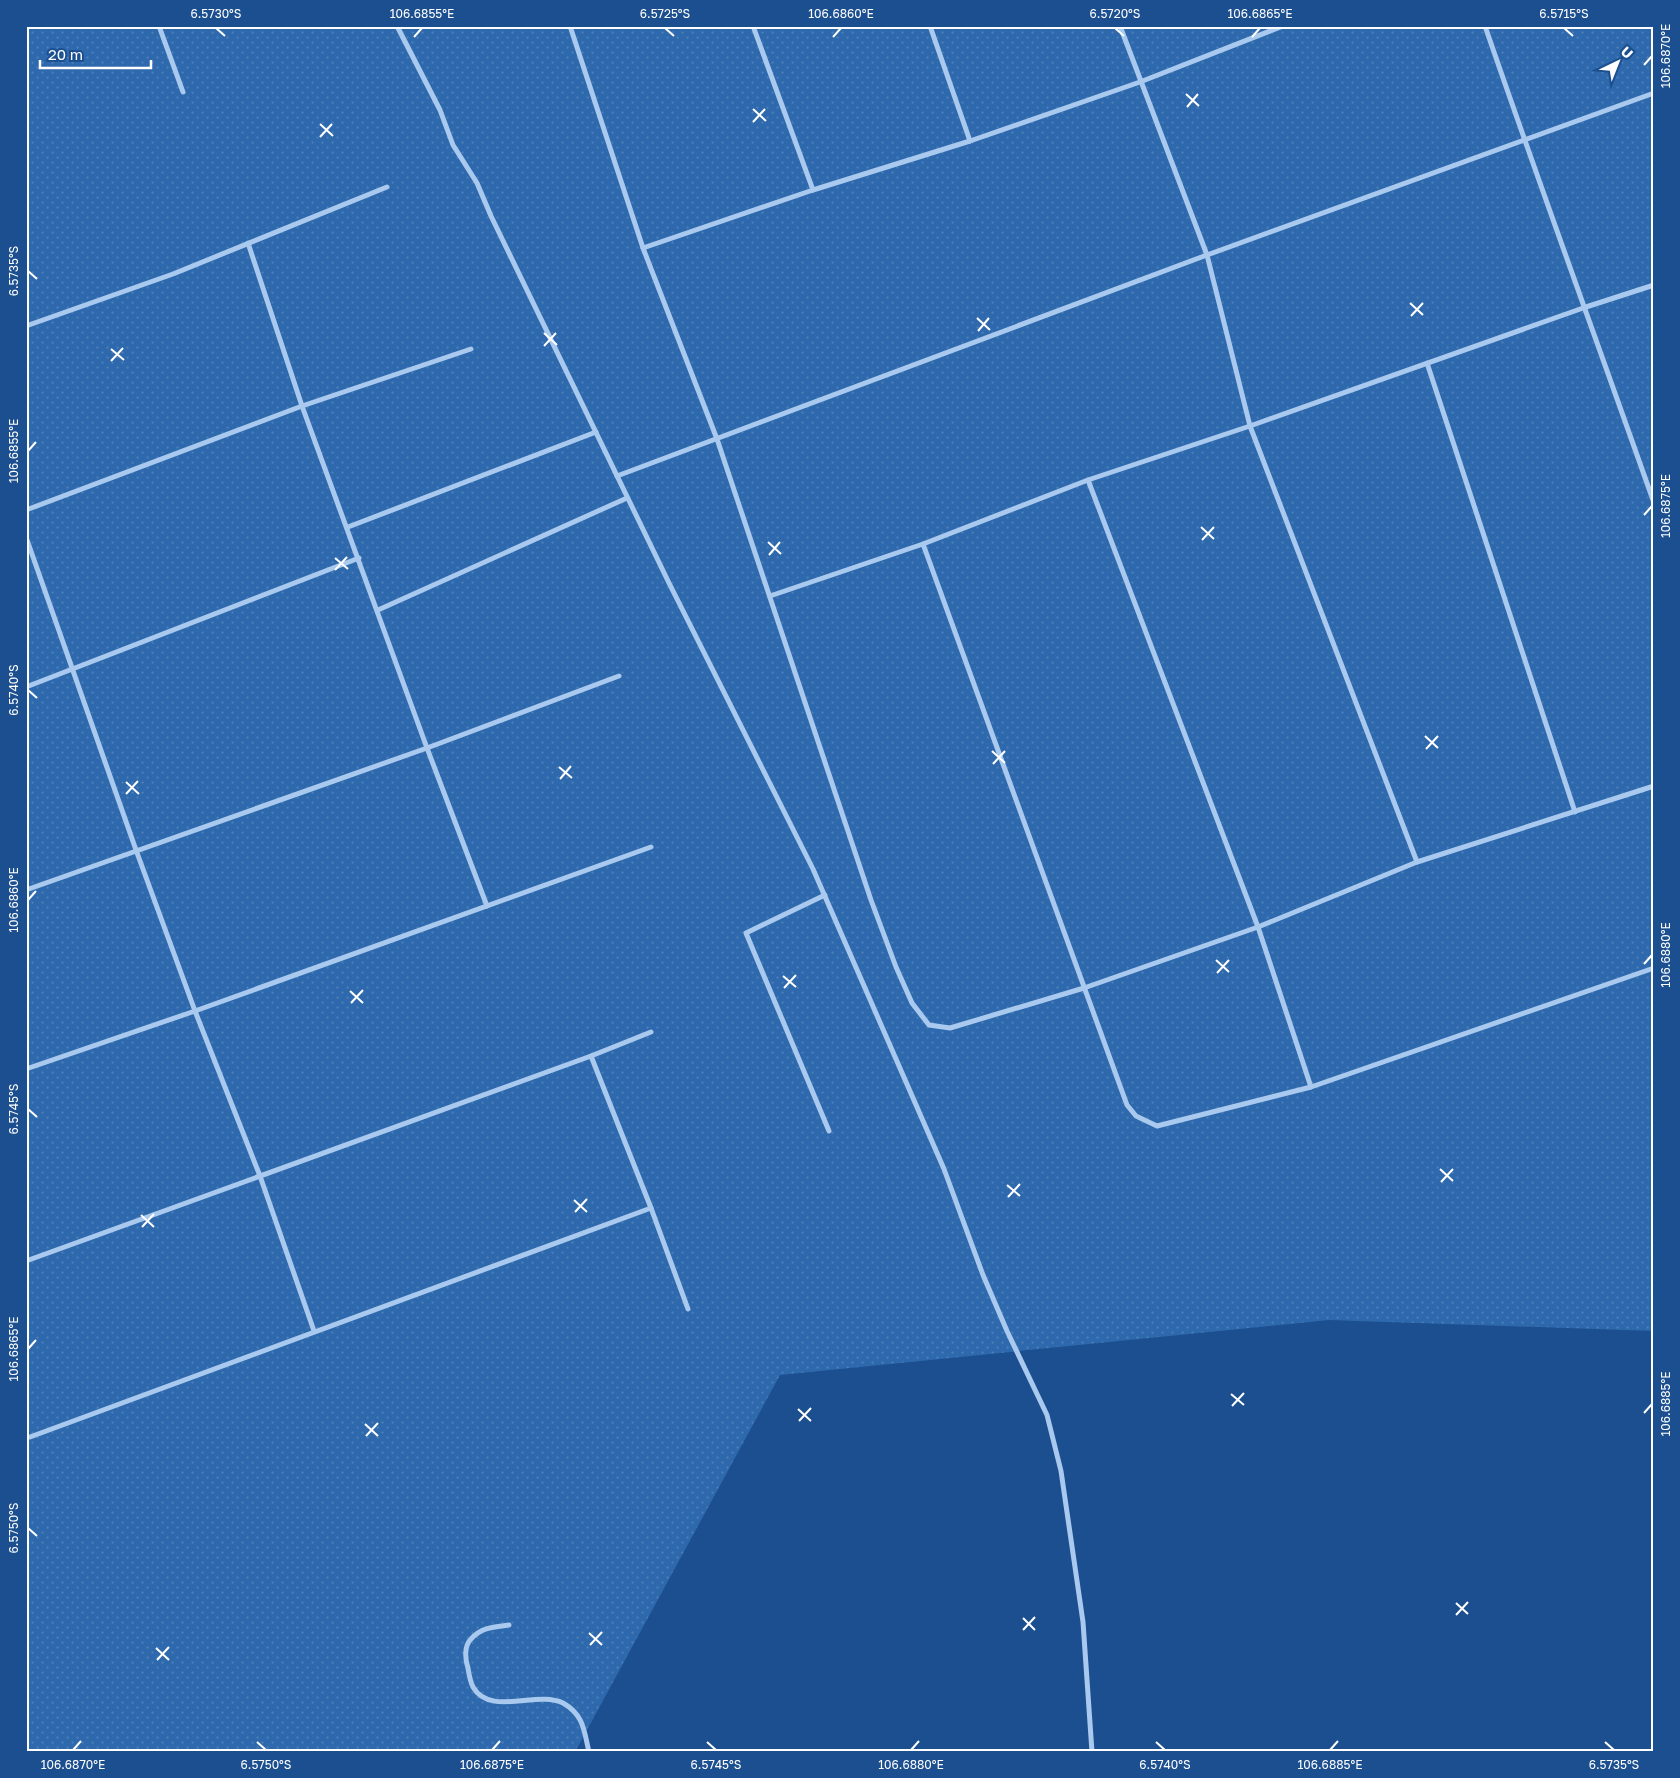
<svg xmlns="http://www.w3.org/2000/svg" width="1680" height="1778" font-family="'Golos Text',sans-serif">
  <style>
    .grass { fill: url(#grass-dots) }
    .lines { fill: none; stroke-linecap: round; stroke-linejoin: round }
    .minor { stroke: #a9c9ee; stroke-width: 5 }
    .ticks { fill: none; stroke: #fff; stroke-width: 2 }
    .neatline { fill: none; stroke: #fff; stroke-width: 2 }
    .ticks-label { font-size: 12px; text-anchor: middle; fill: #fff }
  </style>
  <defs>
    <pattern id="grass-dots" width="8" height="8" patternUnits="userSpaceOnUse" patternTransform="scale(1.25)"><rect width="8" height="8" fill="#2e69ad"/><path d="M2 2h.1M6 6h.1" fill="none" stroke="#4d80b9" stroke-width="1.8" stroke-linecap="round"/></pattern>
  </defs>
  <rect width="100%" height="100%" fill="#1b4f8f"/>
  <path class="grass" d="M26 26H1654V1331L1329 1320 780 1375 575 1752H26Z"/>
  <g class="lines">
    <g class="minor">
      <path d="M159 26 183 92"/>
      <path d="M397 26 440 110 453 145 477 183 491 216 669 583 813 869 944 1169 983 1275 1007 1331 1047 1415 1061 1471 1083 1622 1092 1752"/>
      <path d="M570 26 643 248 717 439 871 900 896 967 912 1003 929 1025 950 1028 1084 988 1258 927 1417 862 1654 786"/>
      <path d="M753 26 813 190"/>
      <path d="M930 26 970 141"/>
      <path d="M1120 26 1207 255 1250 426 1417 862"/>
      <path d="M1485 26C1540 186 1598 344 1654 503"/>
      <path d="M248 243 302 406 427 748 487 906"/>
      <path d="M643 248 813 190 970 141 1140 82 1283 26"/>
      <path d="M26 326 173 274 387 187"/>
      <path d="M1427 363 1575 812"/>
      <path d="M617 476 1207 255 1654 93"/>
      <path d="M1088 480 1258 927 1311 1087"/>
      <path d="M26 510 302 406 471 349"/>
      <path d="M348 527 596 432"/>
      <path d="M26 537 136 850 195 1011 260 1176 314 1331"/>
      <path d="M923 544 1127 1105 1136 1116 1157 1126 1311 1087 1654 968"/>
      <path d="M770 596 923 544 1088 480 1250 426 1586 307 1654 285"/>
      <path d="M378 610 627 498"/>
      <path d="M26 687 359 558"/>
      <path d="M26 890 427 748 619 676"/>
      <path d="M825 895 746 933 829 1131"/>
      <path d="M591 1056 651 1208 688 1309"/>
      <path d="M26 1069 195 1011 651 847"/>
      <path d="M26 1261 591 1056 651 1032"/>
      <path d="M30 1437 651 1208"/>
      <path d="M509 1625C494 1627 482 1627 471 1639 464 1646 465 1659 468 1668 469 1674 470 1681 473 1687 490 1717 537 1690 563 1703 584 1715 584 1731 589 1752"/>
    </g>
  </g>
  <path class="ticks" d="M216 28 225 36M665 28 674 36M1115 28 1124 36M1564 28 1573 36M414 37 422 28M833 37 841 28M1252 37 1260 28M1644 65 1652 56M1186 94 1199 106M1187 107 1198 94M753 109 766 121M753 122 765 109M320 124 333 136M320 137 332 124M28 271 37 279M1410 303 1423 315M1411 316 1423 303M977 318 990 330M978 331 989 318M544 333 557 345M544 346 556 333M111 349 124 360M111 361 123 348M28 451 36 442M1644 515 1652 506M1201 527 1214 539M1202 540 1214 527M768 542 781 554M769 555 780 542M335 558 348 569M335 570 347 557M28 690 37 698M1425 736 1438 748M1426 749 1438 736M992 751 1005 763M993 764 1005 751M559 767 572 778M560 779 571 766M126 782 139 794M126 794 138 781M28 900 36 891M1216 960 1229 972M1644 964 1652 955M1217 973 1229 960M783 976 796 987M784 988 796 975M350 991 363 1003M351 1003 363 990M28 1109 37 1117M1440 1169 1453 1181M1441 1182 1453 1169M1007 1185 1020 1196M1008 1197 1020 1184M574 1200 587 1212M575 1212 587 1199M141 1215 154 1227M142 1227 154 1214M28 1349 36 1340M1231 1394 1244 1405M1232 1406 1244 1393M798 1409 811 1421M1644 1413 1652 1404M799 1421 811 1408M365 1424 378 1436M366 1436 378 1423M28 1528 37 1536M1456 1603 1468 1614M1456 1615 1468 1602M1023 1618 1035 1630M1023 1630 1035 1617M589 1633 602 1645M590 1645 602 1632M156 1648 169 1660M157 1660 169 1647M257 1742 266 1750M707 1742 716 1750M1156 1742 1165 1750M1605 1742 1614 1750M73 1750 81 1741M492 1750 500 1741M911 1750 919 1741M1330 1750 1338 1741"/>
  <rect width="1680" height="1778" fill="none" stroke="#1b4f8f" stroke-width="55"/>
  <g transform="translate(1618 62) rotate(43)" stroke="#1b4f8f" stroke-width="4" paint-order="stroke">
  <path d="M0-4L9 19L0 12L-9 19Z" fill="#ffffff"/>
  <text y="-8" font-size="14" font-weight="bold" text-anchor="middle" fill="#ffffff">U</text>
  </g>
  <path d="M40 60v8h111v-8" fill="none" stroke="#ffffff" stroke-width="2.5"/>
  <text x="48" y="60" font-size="15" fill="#ffffff" stroke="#1b4f8f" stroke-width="4" paint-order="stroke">20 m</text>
  <rect x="28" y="28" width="1624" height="1722" class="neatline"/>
  <g class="ticks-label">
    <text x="216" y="18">6.5730°S</text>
    <text x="422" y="18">106.6855°E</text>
    <text x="665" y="18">6.5725°S</text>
    <text x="841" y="18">106.6860°E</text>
    <text x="1115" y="18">6.5720°S</text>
    <text x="1260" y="18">106.6865°E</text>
    <text x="1564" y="18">6.5715°S</text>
    <text transform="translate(1666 56) rotate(-90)" y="4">106.6870°E</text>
    <text transform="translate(14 271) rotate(-90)" y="4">6.5735°S</text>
    <text transform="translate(14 451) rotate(-90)" y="4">106.6855°E</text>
    <text transform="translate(1666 506) rotate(-90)" y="4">106.6875°E</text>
    <text transform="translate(14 690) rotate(-90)" y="4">6.5740°S</text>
    <text transform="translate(14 900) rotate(-90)" y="4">106.6860°E</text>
    <text transform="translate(1666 955) rotate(-90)" y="4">106.6880°E</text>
    <text transform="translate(14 1109) rotate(-90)" y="4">6.5745°S</text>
    <text transform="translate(14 1349) rotate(-90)" y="4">106.6865°E</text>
    <text transform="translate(1666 1404) rotate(-90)" y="4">106.6885°E</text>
    <text transform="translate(14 1528) rotate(-90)" y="4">6.5750°S</text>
    <text x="73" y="1769">106.6870°E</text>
    <text x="266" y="1769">6.5750°S</text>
    <text x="492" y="1769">106.6875°E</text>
    <text x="716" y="1769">6.5745°S</text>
    <text x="911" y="1769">106.6880°E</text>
    <text x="1165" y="1769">6.5740°S</text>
    <text x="1330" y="1769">106.6885°E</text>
    <text x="1614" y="1769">6.5735°S</text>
  </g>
</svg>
